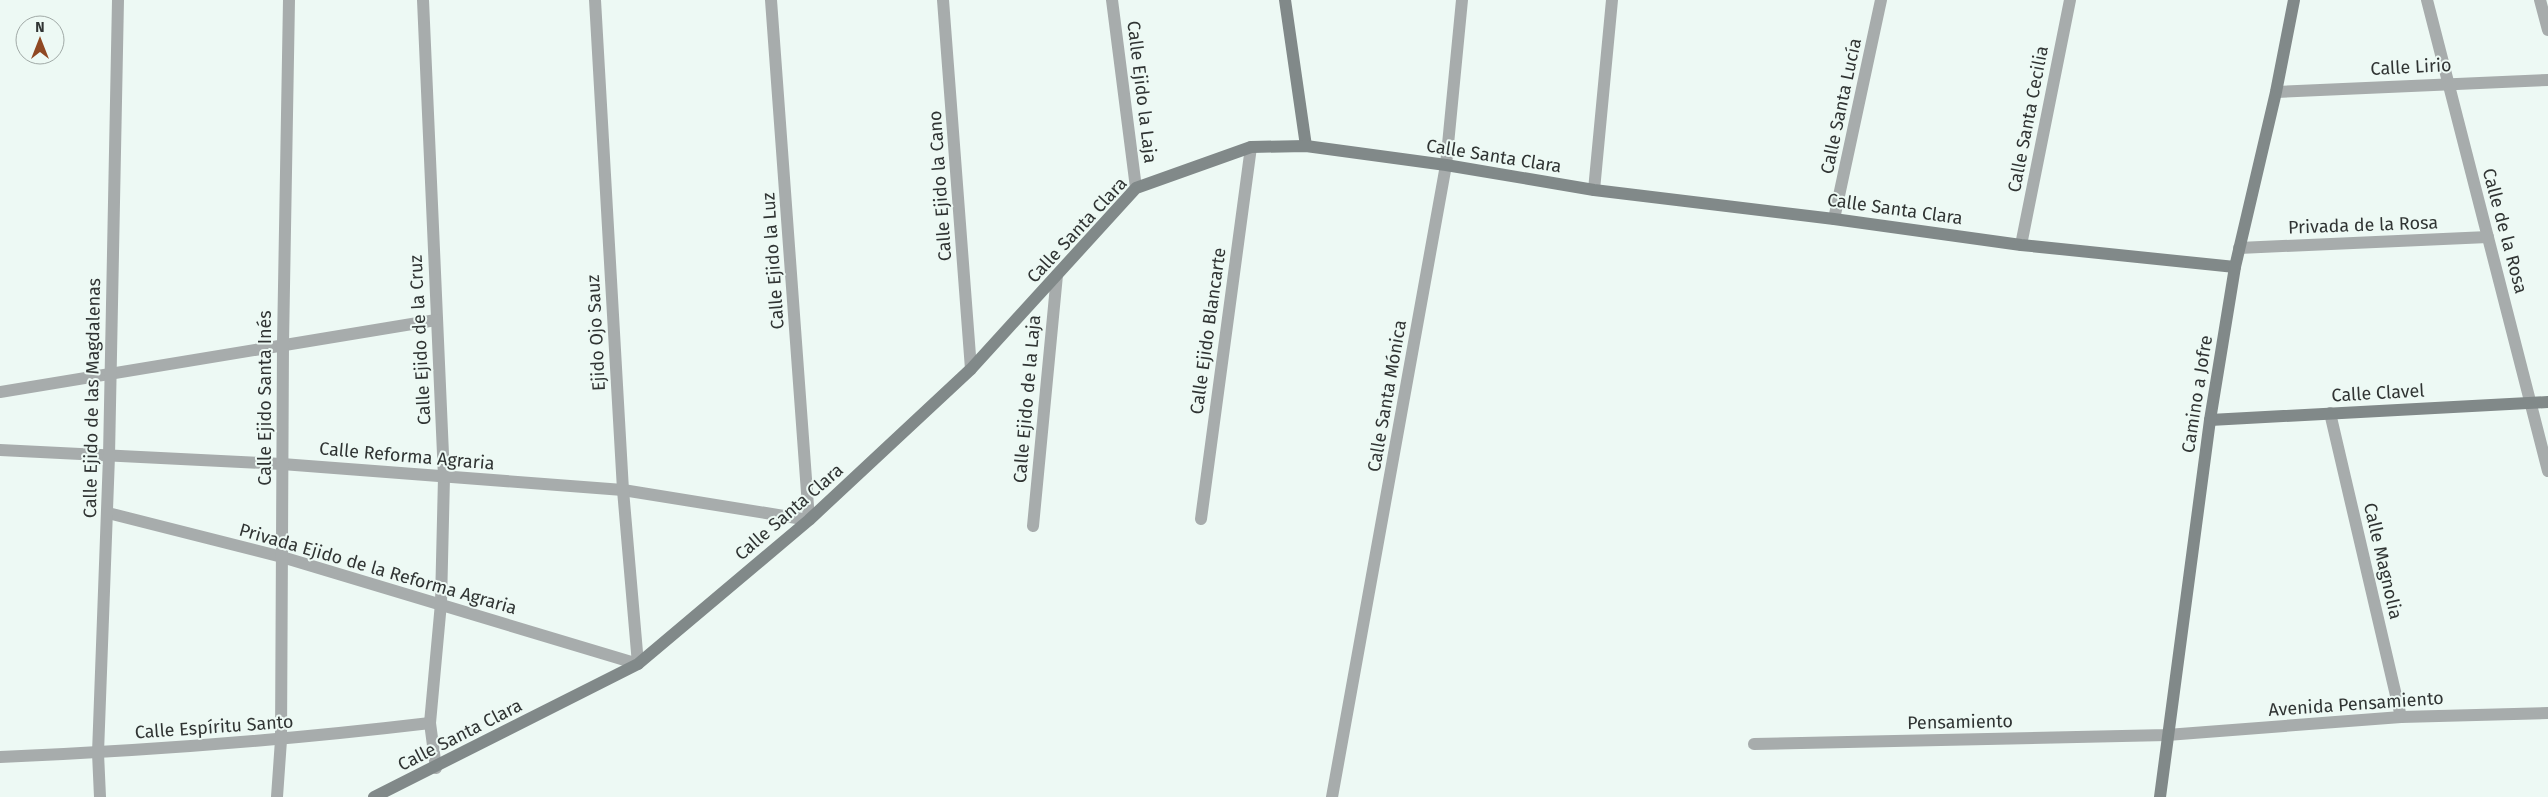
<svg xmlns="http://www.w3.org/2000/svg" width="2548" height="797" font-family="'Fira Sans',sans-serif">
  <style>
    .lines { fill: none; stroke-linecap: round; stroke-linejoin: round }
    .street { stroke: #a7acac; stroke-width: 12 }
    .secondary { stroke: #818989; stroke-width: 12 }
    .labels { text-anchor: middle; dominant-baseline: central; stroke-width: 4; stroke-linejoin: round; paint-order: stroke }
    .street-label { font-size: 18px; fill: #303433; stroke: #edf9f4 }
  </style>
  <rect width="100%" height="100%" fill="#edf9f4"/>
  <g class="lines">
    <g class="street">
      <path d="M423 0 444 477 441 603 430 723 436 768"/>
      <path d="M943 0 971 369"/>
      <path d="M1112 0 1136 188"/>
      <path d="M2427 0 2548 471"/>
      <path d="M2540 0 2548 30"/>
      <path d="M2276 92 2548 80"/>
      <path d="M1594 190 1612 0"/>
      <path d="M1834 219 1881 0"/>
      <path d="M2021 245 2070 0"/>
      <path d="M2239 248 2488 237"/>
      <path d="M0 392 436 320"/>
      <path d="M2330 413 2401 717"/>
      <path d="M0 450 282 464 623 490 809 520 771 0"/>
      <path d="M108 513 282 557 638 664 623 490 595 0"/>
      <path d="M1201 519 1251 147"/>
      <path d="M1033 526 1057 275"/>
      <path d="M1754 744 2167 735 2401 717 2548 713"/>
      <path d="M0 757C144 751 287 740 430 723"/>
      <path d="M100 797 98 753 109 456 118 0"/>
      <path d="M277 797 281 740 283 344 289 0"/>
      <path d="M1332 797 1446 165 1462 0"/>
    </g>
    <g class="secondary">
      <path d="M1285 0 1306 146"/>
      <path d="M2210 420 2548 402"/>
      <path d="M374 797 638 664 809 520 971 369 1136 188 1251 147 1306 146 1446 165 1594 190 1834 219 2021 245 2235 267"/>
      <path d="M2160 797 2210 420 2235 267 2276 92 2294 0"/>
    </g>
  </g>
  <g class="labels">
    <g class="street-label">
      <text transform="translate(2411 67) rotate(-3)">Calle Lirio</text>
      <text transform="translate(1142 92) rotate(83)">Calle Ejido la Laja</text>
      <text transform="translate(1841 106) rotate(-78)">Calle Santa Lucía</text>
      <text transform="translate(2028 119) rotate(-79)">Calle Santa Cecilia</text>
      <text transform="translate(1494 156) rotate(9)">Calle Santa Clara</text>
      <text transform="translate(940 186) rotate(-94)">Calle Ejido la Cano</text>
      <text transform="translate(1895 209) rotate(8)">Calle Santa Clara</text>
      <text transform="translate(2363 225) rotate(-2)">Privada de la Rosa</text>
      <text transform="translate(1077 230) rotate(-47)">Calle Santa Clara</text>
      <text transform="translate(2505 231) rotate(75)">Calle de la Rosa</text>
      <text transform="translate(773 261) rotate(-94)">Calle Ejido la Luz</text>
      <text transform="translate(1208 331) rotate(-82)">Calle Ejido Blancarte</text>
      <text transform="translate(596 333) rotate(-93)">Ejido Ojo Sauz</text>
      <text transform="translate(420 340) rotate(-93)">Calle Ejido de la Cruz</text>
      <text transform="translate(2378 393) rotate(-3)">Calle Clavel</text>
      <text transform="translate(2197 394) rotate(-81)">Camino a Jofre</text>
      <text transform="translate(1387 396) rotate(-80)">Calle Santa Mónica</text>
      <text transform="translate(92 398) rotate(-89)">Calle Ejido de las Magdalenas</text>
      <text transform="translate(265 398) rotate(-90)">Calle Ejido Santa Inés</text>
      <text transform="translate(1027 399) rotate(-85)">Calle Ejido de la Laja</text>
      <text transform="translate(407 456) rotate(5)">Calle Reforma Agraria</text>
      <text transform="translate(789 512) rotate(-41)">Calle Santa Clara</text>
      <text transform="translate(2383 561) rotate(77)">Calle Magnolia</text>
      <text transform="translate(378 569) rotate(16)">Privada Ejido de la Reforma Agraria</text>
      <text transform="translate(2356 704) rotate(-4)">Avenida Pensamiento</text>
      <text transform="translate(1960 722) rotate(-1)">Pensamiento</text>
      <text transform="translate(214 727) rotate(-4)">Calle Espíritu Santo</text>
      <text transform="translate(460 735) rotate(-27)">Calle Santa Clara</text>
    </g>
  </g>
  <g transform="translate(40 40)"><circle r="24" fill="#edf9f4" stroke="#a1aaa7"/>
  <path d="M0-4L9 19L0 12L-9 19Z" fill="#8f4822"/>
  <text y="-8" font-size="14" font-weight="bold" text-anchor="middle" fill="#303433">N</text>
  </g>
</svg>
